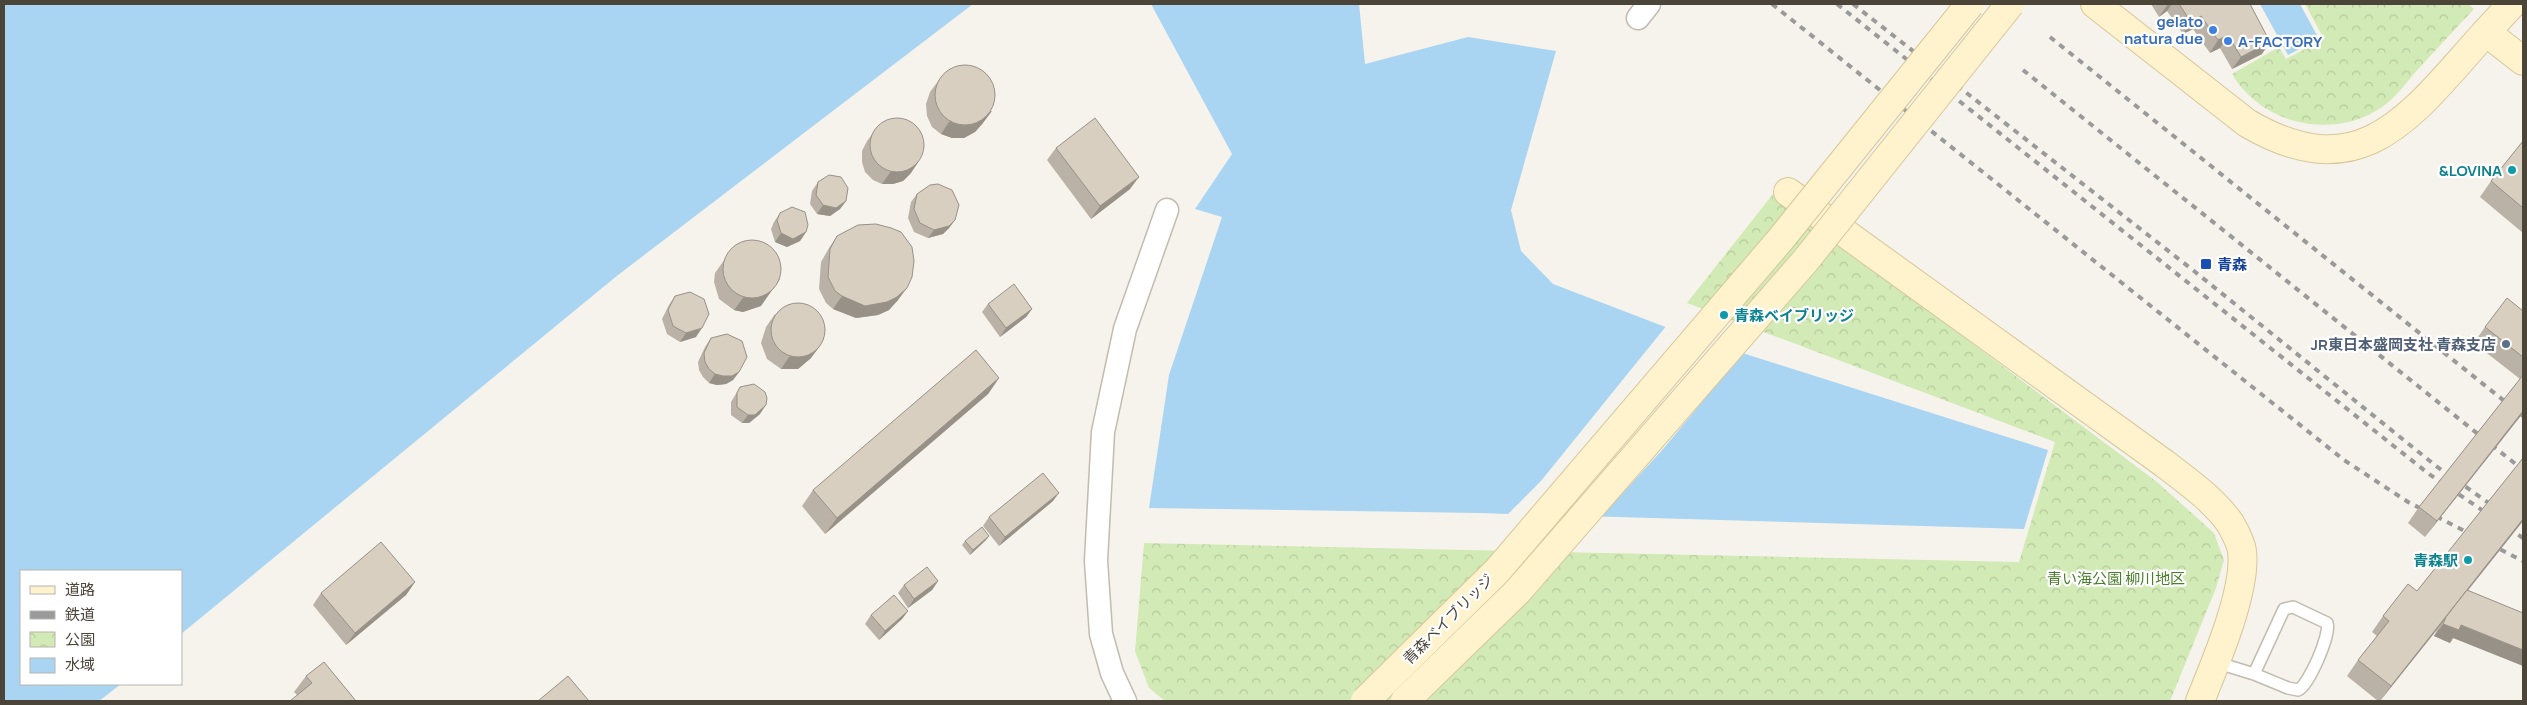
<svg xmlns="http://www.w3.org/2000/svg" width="2527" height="705" font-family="Manrope,'Noto Sans JP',sans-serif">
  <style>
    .park { fill: url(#park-crowns) }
    .water { fill: #a9d4f2 }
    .pier { fill: #f6f3ec }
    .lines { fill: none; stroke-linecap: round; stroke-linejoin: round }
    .lane-casing { stroke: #c2bbae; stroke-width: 14 }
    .street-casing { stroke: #c2bbae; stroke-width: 25 }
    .secondary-casing { stroke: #d6c79b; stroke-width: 30 }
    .lane { stroke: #fff; stroke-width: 11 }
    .street { stroke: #fff; stroke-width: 22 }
    .secondary { stroke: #fff3cd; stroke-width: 28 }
    .rail { stroke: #9a9a9a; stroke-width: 4; stroke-dasharray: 6 6; stroke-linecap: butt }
    .secondary-bridge-casing { stroke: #d6c79b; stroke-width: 30; stroke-linecap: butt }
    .secondary-bridge { stroke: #fff3cd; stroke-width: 28 }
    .wall { fill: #bab2a6 }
    .shaded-wall { fill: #979187 }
    .building { fill: #d8cfc1; stroke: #979187 }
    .shop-dot { fill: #3f7fe0; stroke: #fff; stroke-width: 2 }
    .culture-dot { fill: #0f9aa8; stroke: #fff; stroke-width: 2 }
    .transit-dot { fill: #1a4fb4; stroke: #fff; stroke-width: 2 }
    .service-dot { fill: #5c6f8a; stroke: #fff; stroke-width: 2 }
    .labels { text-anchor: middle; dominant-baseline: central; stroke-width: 4.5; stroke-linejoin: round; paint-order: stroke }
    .shop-label { font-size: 15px; font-weight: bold; fill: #366cbe; stroke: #fff; text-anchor: end }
    .culture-label { font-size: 15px; font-weight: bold; fill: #0d838f; stroke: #fff; text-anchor: end }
    .transit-label { font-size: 15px; font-weight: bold; fill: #164399; stroke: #fff; text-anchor: start }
    .service-label { font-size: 15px; font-weight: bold; fill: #4e5e75; stroke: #fff; text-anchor: end }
    .park-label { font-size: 15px; fill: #4a7f2a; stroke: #fff }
    .street-label { font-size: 15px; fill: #4b4439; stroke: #fff }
  </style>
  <defs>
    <pattern id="park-crowns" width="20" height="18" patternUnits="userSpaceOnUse" patternTransform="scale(1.25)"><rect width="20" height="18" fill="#d2eab5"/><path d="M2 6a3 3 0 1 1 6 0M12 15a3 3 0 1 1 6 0" fill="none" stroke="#b6ca9c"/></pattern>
  </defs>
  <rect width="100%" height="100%" fill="#f6f3ec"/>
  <g class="park">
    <path d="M2305 4H2468L2474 9C2455 29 2437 49 2419 68 2408 80 2396 98 2382 107 2355 126 2322 129 2291 120 2266 112 2245 96 2232 74L2279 47 2286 59 2324 39Z"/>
    <path d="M1773 194 2157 482 2214 533 2224 560 2216 588 2170 701H1165L1149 688 1135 651 1144 543 2019 562 2055 442 1687 303Z"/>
  </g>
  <g class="water">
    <path d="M4 4H973L618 275 181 634V571H21V684H121L99 701H4Z"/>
    <path d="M1151 4H1359L1365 64 1468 37 1556 51 1511 210 1521 251 1553 284 1689 336 2048 450 2024 529 1479 513 1149 508 1169 375 1222 217 1195 209 1232 154Z"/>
    <path d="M2260 4H2300L2319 39 2288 55Z"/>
  </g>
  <path class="pier" d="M1667 325 1744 351 1664 448 1599 519 1505 517 1541 481Z"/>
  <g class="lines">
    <g class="lane-casing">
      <path id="lane" d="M2215 662 2254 674 2288 688 2298 690C2309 685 2331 634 2327 623L2293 607 2284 609 2254 674"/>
    </g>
    <g class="street-casing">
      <g id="street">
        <path d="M1638 18 1649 4"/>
        <path d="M1125 701 1112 673 1101 634 1096 561 1103 432 1125 329 1167 210"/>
      </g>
    </g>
    <g class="secondary-casing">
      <g id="secondary">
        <path d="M2095 4 2247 123C2364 192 2413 112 2486 32L2523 61"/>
        <path d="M2486 32 2512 4"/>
        <path d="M1788 192 2165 464C2188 482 2213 499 2230 523 2234 530 2241 543 2242 551 2247 590 2215 664 2200 701"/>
      </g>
    </g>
    <use href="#lane" class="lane"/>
    <use href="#street" class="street"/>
    <use href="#secondary" class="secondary"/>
    <g class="rail">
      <path d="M1772 4 2344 460 2408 502 2523 561"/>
      <path d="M1837 4 2429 474 2523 538"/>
      <path d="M1853 4 2194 271 2436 466 2523 527"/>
      <path d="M2050 37 2523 416"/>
      <path d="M2023 70 2523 470"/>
    </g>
    <g class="secondary-bridge-casing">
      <g id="secondary-bridge">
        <path d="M1365 701 1497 571 1780 240 1970 4"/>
        <path d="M1405 701 1518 591 1806 260 2010 4"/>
      </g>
    </g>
    <use href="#secondary-bridge" class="secondary-bridge"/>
  </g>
  <g class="wall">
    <path d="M2151 4H2250L2262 54 2232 69 2220 48 2210 53 2193 29 2183 34 2167 11 2159 17Z"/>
    <path d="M939 80 983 123 975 132 964 138H952L941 134 932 127 927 116 926 104 930 92Z"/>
    <path d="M876 129 911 173 903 181 893 184H882L873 180 865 172 862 162V151L867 141Z"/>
    <path d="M2523 141V233L2480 197 2491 181Z"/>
    <path d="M1056 148 1130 189 1091 219 1047 160Z"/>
    <path d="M818 182 846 201 840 209 830 216 817 214 810 204 812 191Z"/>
    <path d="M917 194 955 220 949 228 943 234 928 238 914 232 908 218 911 202Z"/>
    <path d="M780 213 806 232 800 241 787 247 775 242 771 229 774 222Z"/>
    <path d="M837 236 898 300 889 310 878 315 856 318 833 309 826 303 819 289 821 262 829 248Z"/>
    <path d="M735 245 761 306 743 312 734 310 719 299 714 282 715 273Z"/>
    <path d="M675 296 696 337 680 342 667 334 662 319 669 305Z"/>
    <path d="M988 304 1032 309 1026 317 1000 337 982 312Z"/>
    <path d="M2523 311V413L2425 537 2408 523 2419 507 2520 379 2474 343 2485 327Z"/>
    <path d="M775 314 811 358 798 369H781L767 359 761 343 766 327Z"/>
    <path d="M711 338 739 372 733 380 726 384 717 385 709 383 703 377 699 370 698 362 705 347Z"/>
    <path d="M999 378 988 394 825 534 802 506 813 490Z"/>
    <path d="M740 387 760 414 749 423H742L731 415V402Z"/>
    <path d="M2523 458V521L2468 590 2453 638 2450 643 2434 636 2437 630 2380 701H2378L2347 676 2358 660 2377 636 2372 632 2383 616 2417 591Z"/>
    <path d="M1053 501 999 546 983 526 989 517Z"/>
    <path d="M989 536 986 540 970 555 962 545 965 541Z"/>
    <path d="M938 581 932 590 908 608 898 593 904 585Z"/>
    <path d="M415 582 406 595 346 645 313 605 321 593Z"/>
    <path d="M908 611 902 619 879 640 865 624 871 615Z"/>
    <path d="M306 676 356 701 297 695 294 692Z"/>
  </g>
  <g class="shaded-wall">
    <path d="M2168 4H2172L2167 11 2159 17Z"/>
    <path d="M2201 16 2193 29 2183 34 2191 22Z"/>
    <path d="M2228 35 2220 48 2210 53 2218 40Z"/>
    <path d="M2270 42 2262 54 2232 69 2241 57Z"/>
    <path d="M992 111 983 123 975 132 964 138H952L941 134 949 122Z"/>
    <path d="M919 161 911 173 903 181 893 184H882L891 171Z"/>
    <path d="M1139 177 1130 189 1091 219 1100 206Z"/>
    <path d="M846 201 840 209 830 216 817 214 823 205Z"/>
    <path d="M955 220 949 228 943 234 928 238 934 230Z"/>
    <path d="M806 232 800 241 787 247 775 242 781 233Z"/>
    <path d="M780 279 761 306 743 312 734 310 743 298Z"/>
    <path d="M907 288 898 300 889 310 878 315 856 318 833 309 842 296Z"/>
    <path d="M1032 309 1026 317 1000 337 1006 328Z"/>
    <path d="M702 328 696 337 680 342 686 333Z"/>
    <path d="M820 346 811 358 798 369H781L789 357Z"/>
    <path d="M739 372 733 380 726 384 717 385 709 383 715 374Z"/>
    <path d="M999 378 988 394 825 534 837 518Z"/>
    <path d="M766 405 760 414 749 423H742L748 415Z"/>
    <path d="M2523 411V413L2425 537 2437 521Z"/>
    <path d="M1059 493 1053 501 999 546 1005 537Z"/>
    <path d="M2523 519V521L2380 701 2391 686Z"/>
    <path d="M989 536 986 540 970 555 973 550Z"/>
    <path d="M938 581 932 590 908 608 914 599Z"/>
    <path d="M415 582 406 595 346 645 355 633Z"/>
    <path d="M908 611 902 619 879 640 885 631Z"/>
    <path d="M2443 624 2461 625 2523 650V666L2453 638 2450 643 2434 636Z"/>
  </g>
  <g class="building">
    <path d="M2179 4H2250L2270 42 2241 57 2228 35 2218 40 2201 16 2191 22Z"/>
    <circle cx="965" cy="95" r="30"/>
    <path d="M1095 118 1139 177 1100 206 1056 148Z"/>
    <circle cx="897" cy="145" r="27"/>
    <path d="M2523 141V208L2491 181Z"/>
    <path d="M829 175 841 177 848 188 846 201 836 208 823 205 816 195 818 182Z"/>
    <path d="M938 184 952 190 959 205 955 220 949 226 934 230 920 223 914 209 917 194 930 185Z"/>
    <path d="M792 207 805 212 808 225 806 232 793 239 781 233 777 220 780 213Z"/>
    <path d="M876 224 891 228 901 232 912 247 914 261 912 277 907 288 897 297 887 302 865 306 842 296 835 291 828 277 830 249 837 236 858 225Z"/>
    <circle cx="752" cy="269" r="29"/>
    <path d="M1014 284 1032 309 1006 328 988 304Z"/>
    <path d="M690 292 704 299 709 314 702 328 686 333 673 326 668 310 675 296Z"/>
    <path d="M2507 298 2523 311V357L2485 327Z"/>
    <circle cx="798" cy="330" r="27"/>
    <path d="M727 334 742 341 747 357 739 372 732 376H723L715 374 709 369 705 362 704 353 711 338Z"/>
    <path d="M976 350 999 378 837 518 813 490Z"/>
    <path d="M2523 375V411L2437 521 2419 507Z"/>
    <path d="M754 384 765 392 767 398 766 405 755 415H748L737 407V393L740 387Z"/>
    <path d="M2523 458V519L2391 686 2358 660 2389 621 2383 616 2408 584 2417 591Z"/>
    <path d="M1043 473 1059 493 1005 537 989 517Z"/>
    <path d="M982 527 989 536 973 550 965 541Z"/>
    <path d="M381 542 415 582 355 633 321 593Z"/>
    <path d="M927 567 938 581 914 599 904 585Z"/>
    <path d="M2467 590 2523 613V650L2461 625 2459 630 2443 624 2446 617Z"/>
    <path d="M894 595 908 611 885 631 871 615Z"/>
    <path d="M324 662 356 701H290L312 683 306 676Z"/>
    <path d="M568 676 589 701H538Z"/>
  </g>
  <g class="shop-dot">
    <circle cx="2213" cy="30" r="5"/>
    <circle cx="2228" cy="41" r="5"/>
  </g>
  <g class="culture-dot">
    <circle cx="2512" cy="170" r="5"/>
    <circle cx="1724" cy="315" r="5"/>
    <circle cx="2468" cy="560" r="5"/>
  </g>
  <rect class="transit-dot" x="2200" y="258" width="12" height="12" rx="2.5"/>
  <circle class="service-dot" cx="2506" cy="344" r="5"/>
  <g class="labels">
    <g class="shop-label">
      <text x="2203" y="21">gelato<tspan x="2203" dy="17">natura due</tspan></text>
      <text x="2238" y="41" text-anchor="start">A-FACTORY</text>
    </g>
    <g class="culture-label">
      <text x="2502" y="170">&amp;LOVINA</text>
      <text x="1734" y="315" text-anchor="start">青森ベイブリッジ</text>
      <text x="2458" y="560">青森駅</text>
    </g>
    <g class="transit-label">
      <text x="2217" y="264">青森</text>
    </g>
    <g class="service-label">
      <text x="2496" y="344">JR東日本盛岡支社 青森支店</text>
    </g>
    <g class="park-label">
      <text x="2116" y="578">青い海公園 柳川地区</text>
    </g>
    <g class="street-label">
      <text transform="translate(1448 619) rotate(-45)">青森ベイブリッジ</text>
    </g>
  </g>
  <rect width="2527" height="705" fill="none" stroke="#4b4439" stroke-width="10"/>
  <rect x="20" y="570" width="162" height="115" fill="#ffffff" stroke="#b7b4b0"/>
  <rect x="30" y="586" width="25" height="8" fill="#fff3cd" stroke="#b7b4b0"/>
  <text x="65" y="595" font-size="15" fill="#4b4439">道路</text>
  <rect x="30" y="611" width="25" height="8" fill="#9a9a9a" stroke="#b7b4b0"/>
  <text x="65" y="620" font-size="15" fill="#4b4439">鉄道</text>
  <rect x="30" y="632" width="25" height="15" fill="url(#park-crowns)" stroke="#b7b4b0"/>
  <text x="65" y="645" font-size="15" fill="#4b4439">公園</text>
  <rect x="30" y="658" width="25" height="15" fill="#a9d4f2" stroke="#b7b4b0"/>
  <text x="65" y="670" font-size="15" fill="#4b4439">水域</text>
</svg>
